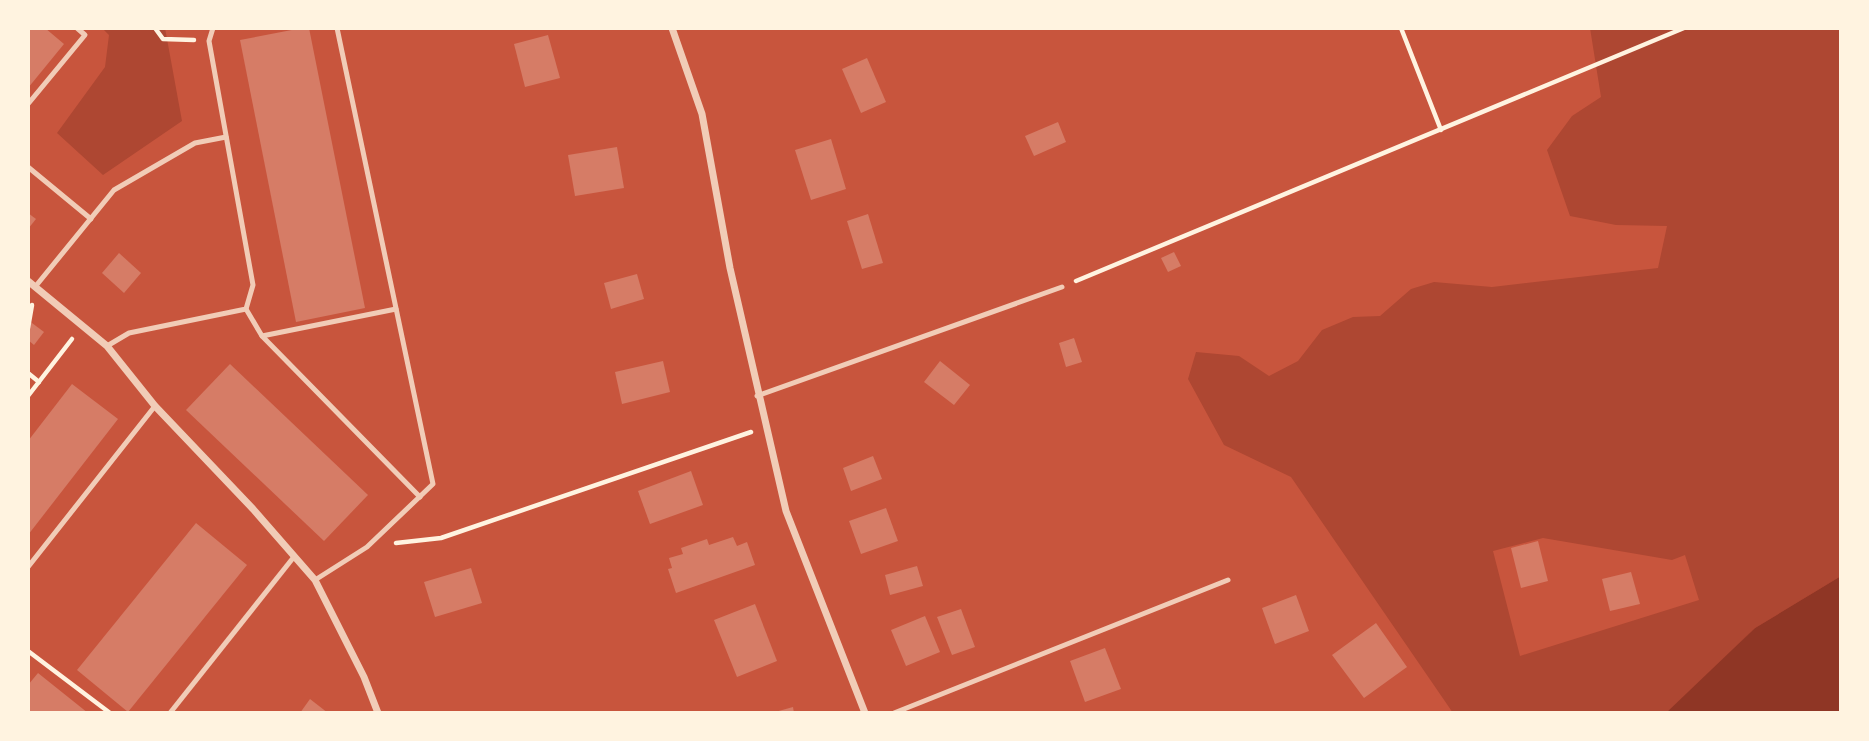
<svg xmlns="http://www.w3.org/2000/svg" width="1869" height="741" font-family="Helvetica,sans-serif">
  <style>
    .green { fill: #ae4732; fill-rule: evenodd }
    .water { fill: #8f3625 }
    .building { fill: #d67c66 }
    .lines { fill: none; stroke-linecap: round; stroke-linejoin: round }
    .path { stroke: #fff3e0; stroke-width: 4.5 }
    .service { stroke: #f1ccb7; stroke-width: 5 }
    .minor { stroke: #f1ccb7; stroke-width: 7 }
  </style>
  <rect width="100%" height="100%" fill="#c8553d"/>
  <g class="green">
    <path d="M102 28H165L182 121 103 175 57 133 105 67 109 35Z"/>
    <path d="M1590 28H1841V576L1755 628 1670 712 1453 713 1291 477 1224 445 1188 379 1196 352 1239 356 1269 376 1298 361 1322 330 1353 317 1380 316 1411 289 1434 282 1492 287 1658 268 1667 226 1616 225 1570 216 1547 150 1572 116 1601 97ZM1543 538 1672 560 1685 555 1699 600 1520 656 1493 551Z"/>
  </g>
  <path class="water" d="M1841 576V713H1666L1755 628Z"/>
  <g class="building">
    <path d="M28 28H45L64 44 28 88Z"/>
    <path d="M302 28H309L365 308 296 322 240 40Z"/>
    <path d="M548 35 560 78 525 87 514 44Z"/>
    <path d="M867 58 886 102 861 113 842 69Z"/>
    <path d="M1058 122 1066 142 1034 156 1025 136Z"/>
    <path d="M831 139 846 189 811 200 795 150Z"/>
    <path d="M617 147 624 188 575 196 568 155Z"/>
    <path d="M28 213 36 219 28 229Z"/>
    <path d="M868 214 883 263 862 269 847 221Z"/>
    <path d="M1174 252 1181 266 1168 272 1161 258Z"/>
    <path d="M119 253 141 273 124 293 102 273Z"/>
    <path d="M637 274 644 299 611 309 604 283Z"/>
    <path d="M28 320 44 332 34 345 28 340Z"/>
    <path d="M1074 338 1082 362 1066 367 1059 343Z"/>
    <path d="M663 361 670 392 622 404 615 372Z"/>
    <path d="M940 361 970 385 954 405 924 382Z"/>
    <path d="M230 364 368 495 324 541 186 410Z"/>
    <path d="M72 384 118 419 28 535V441Z"/>
    <path d="M873 456 882 479 851 491 843 468Z"/>
    <path d="M691 471 703 505 650 524 638 491Z"/>
    <path d="M886 508 898 541 861 554 849 521Z"/>
    <path d="M196 523 247 565 128 712 77 670Z"/>
    <path d="M733 537 737 546 747 542 755 565 676 593 668 569 672 568 669 558 683 554 681 548 707 539 709 545Z"/>
    <path d="M1538 541 1548 581 1521 588 1511 548Z"/>
    <path d="M917 566 923 586 890 595 885 575Z"/>
    <path d="M471 568 482 603 435 617 424 582Z"/>
    <path d="M1631 572 1640 604 1610 611 1602 579Z"/>
    <path d="M1296 595 1309 631 1275 644 1262 608Z"/>
    <path d="M755 604 777 661 737 677 714 620Z"/>
    <path d="M961 609 975 647 952 655 937 617Z"/>
    <path d="M925 616 940 652 906 666 891 630Z"/>
    <path d="M1376 623 1407 667 1364 698 1332 655Z"/>
    <path d="M1105 648 1121 689 1085 702 1070 661Z"/>
    <path d="M38 673 88 713H28V685Z"/>
    <path d="M310 699 328 713H300Z"/>
    <path d="M793 707 794 713H775V712Z"/>
  </g>
  <g class="lines">
    <g class="path">
      <path d="M155 28 163 39 194 40"/>
      <path d="M1401 28 1441 130"/>
      <path d="M1076 281 1684 28"/>
      <path d="M28 328 32 305"/>
      <path d="M28 373 39 382"/>
      <path d="M28 396 72 339"/>
      <path d="M396 543 441 538 751 432"/>
      <path d="M28 651 110 713"/>
    </g>
    <g class="service">
      <path d="M28 104 85 35 77 28"/>
      <path d="M28 167 91 219"/>
      <path d="M35 287 114 190 195 143 226 137"/>
      <path d="M246 309 262 336 420 497"/>
      <path d="M262 336 396 309"/>
      <path d="M107 346 129 333 246 309 253 285 209 41 213 28"/>
      <path d="M757 396 1062 287"/>
      <path d="M28 567 155 406"/>
      <path d="M315 580 367 547 433 484 337 28"/>
      <path d="M170 713 293 558"/>
      <path d="M894 713 1228 580"/>
    </g>
    <g class="minor">
      <path d="M672 28 702 114 730 268 786 511 865 713"/>
      <path d="M28 281 107 346 155 406 253 509 315 580 364 677 378 713"/>
    </g>
  </g>
  <rect width="1869" height="741" fill="none" stroke="#fff3e0" stroke-width="60"/>
</svg>
